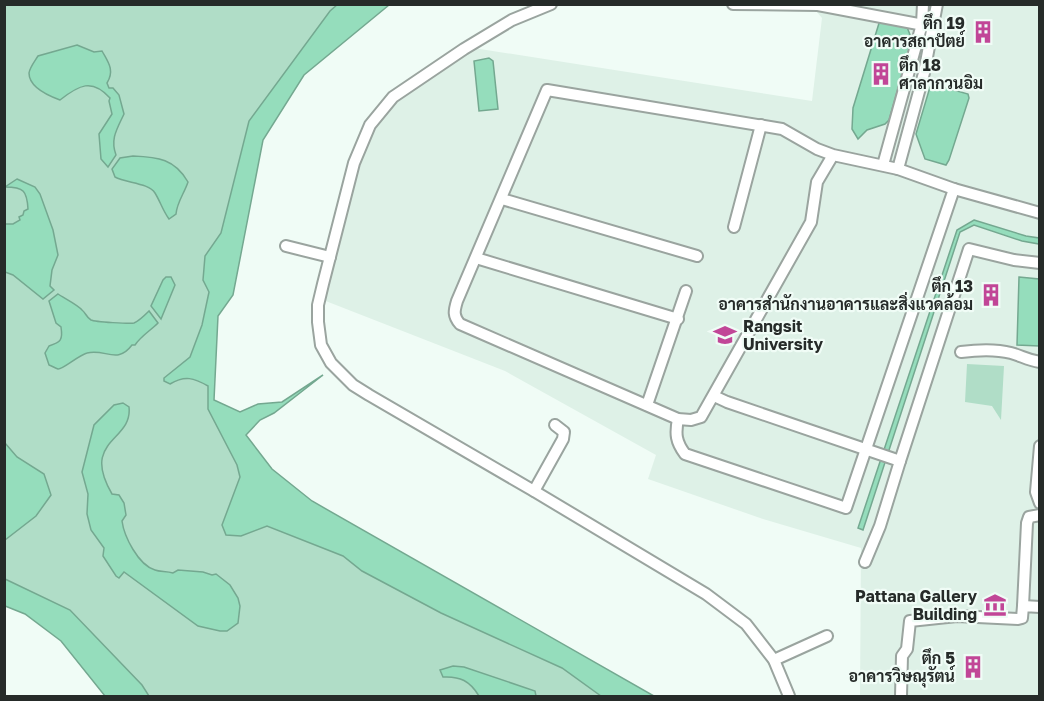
<svg xmlns="http://www.w3.org/2000/svg" width="1044" height="701" font-family="'Golos Text',Sarabun,sans-serif">
  <style>
    .built { fill: #def1e7 }
    .green { fill: #b0ddc7 }
    .water { fill: #95ddbc; stroke: #74a890; stroke-width: 1.5 }
    .lines { fill: none; stroke-linecap: round; stroke-linejoin: round }
    .street-casing { stroke: #9aa49f; stroke-width: 14 }
    .street { stroke: #fff; stroke-width: 10 }
    .labels { text-anchor: middle; dominant-baseline: central; stroke-width: 4.5; stroke-linejoin: round; paint-order: stroke }
    .poi-label { font-size: 16px; font-weight: bold; fill: #262b29; stroke: #f0fcf6; text-anchor: end }
  </style>
  <rect width="100%" height="100%" fill="#f0fcf6"/>
  <path class="built" d="M815 5H1039V696H860L861 548 763 519 648 479 656 455 505 371 318 298 368 123 461 46 812 101 822 18 816 11Z"/>
  <g class="green">
    <path d="M5 5H338L330 11 249 121 221 233 205 256 203 280 209 292 202 325 190 357 173 371 170 384C185 375 194 378 208 386V409L237 465 240 477 222 525 241 536 267 526 343 556 362 571 441 613 562 668 601 696H149L142 685 70 610 5 579Z"/>
    <path d="M967 364 1004 366 1001 420 992 406 965 402Z"/>
  </g>
  <g class="water">
    <path d="M338 4 389 5 304 75 263 140 233 295 218 316 214 400 240 412 258 404 282 402 323 375 274 413 260 420 246 435 272 469 312 501 654 696H601L562 668 441 613 362 571 343 556 267 526 241 536 226 535 222 525 240 477 237 465 208 409V386C194 378 185 375 170 384L164 381V378L190 357 202 325 209 292 203 280 205 256 221 233 249 121 330 11Z"/>
    <path d="M880 20 907 27 912 40 889 120 885 124 867 130 858 139 852 129 853 108Z"/>
    <path d="M77 45 94 52 102 51C108 62 115 70 107 83L109 88H113L119 95 124 114C117 129 110 139 116 155L108 167 101 159 99 134 112 114 109 101 110 98C92 78 79 85 60 100 49 96 29 87 29 73 30 67 35 61 38 56Z"/>
    <path d="M489 58 493 61 498 109 479 111 474 61Z"/>
    <path d="M936 85 968 94 969 98 949 160 946 165 925 159 916 134 930 87Z"/>
    <path d="M133 156C158 157 175 159 188 182 184 194 177 202 176 214L169 219C163 211 160 201 155 193 149 183 126 183 115 177L112 169 120 158Z"/>
    <path d="M17 179 35 187 40 194 53 230 58 255 52 270 50 286 54 290 43 299 13 275 5 272V224H13L20 220 19 217 23 215 24 211 28 209C27 191 24 187 5 187Z"/>
    <path d="M974 220 1026 236 1039 238V244L1022 241 974 225 960 232 863 530 858 528 957 230Z"/>
    <path d="M166 277H171L175 285 161 319 151 306 163 280Z"/>
    <path d="M1019 277 1039 279V346L1017 345Z"/>
    <path d="M58 294C64 298 78 305 82 310 86 313 86 317 91 320 95 322 131 324 134 323 139 321 145 315 149 311L158 323C150 331 141 336 135 345H132C117 365 105 348 87 353 79 355 62 370 58 369 55 368 52 366 49 365L45 353 49 346C61 342 63 340 61 327L56 323 49 301Z"/>
    <path d="M123 403 129 407C133 442 80 439 112 494L119 495 124 503 126 515 122 521C124 536 138 565 155 570 160 572 166 571 173 573L178 570 203 572 212 575 216 574 230 585 238 598 240 606 238 623 227 631H220L198 626 124 572 119 578 116 576 103 556 104 548 91 530 87 514 88 494 82 472 94 425 114 405Z"/>
    <path d="M5 443 17 457 44 474 51 495 36 516 5 540Z"/>
    <path d="M5 579 70 610 142 685 149 696H105L61 641 25 614 5 606Z"/>
    <path d="M453 666 464 667 535 691 536 696H479C470 681 460 676 443 677L440 670Z"/>
  </g>
  <g class="lines">
    <g class="street-casing">
      <g id="street">
        <path d="M551 4 512 20 464 49 393 97 370 125 354 163 323 284 318 305V322L321 345 331 363 353 385 369 395 534 491 706 594 746 624 774 660 789 696"/>
        <path d="M733 4 818 5 934 27"/>
        <path d="M833 155 817 182 811 222 701 417 691 420 678 419 460 324C453 316 454 311 457 301L547 90 782 129 817 149 833 155 898 169 954 189 1040 213"/>
        <path d="M883 165 922 24 923 4"/>
        <path d="M898 169 924 73 937 4"/>
        <path d="M502 199 697 256"/>
        <path d="M734 227 761 125"/>
        <path d="M286 246 330 257"/>
        <path d="M476 258 678 319"/>
        <path d="M961 352C976 350 996 349 1011 353 1022 356 1027 360 1040 362"/>
        <path d="M714 396 727 402 900 461 880 526 865 562"/>
        <path d="M647 405 686 291"/>
        <path d="M678 419C675 434 676 442 685 454L846 508 954 189"/>
        <path d="M1040 446 1036 492 1040 503"/>
        <path d="M900 461 969 249 1014 260 1040 263"/>
        <path d="M534 491 563 439 564 432 555 425"/>
        <path d="M1023 606 1027 523 1029 517 1040 515"/>
        <path d="M774 660 827 636"/>
        <path d="M901 696 902 656 907 649 910 621 957 616 1018 619 1022 618 1023 606 1040 607"/>
      </g>
    </g>
    <use href="#street" class="street"/>
  </g>
  <defs>
    <g id="building-bare" transform="scale(1.8)"><path d="M-4-6H4V6H1V3H-1V6H-4ZM-2.5-4.3h1.7v1.8h-1.7ZM.8-4.3h1.7v1.8H.8ZM-2.5-1h1.7V.8h-1.7ZM.8-1h1.7V.8H.8Z" fill="#c14697" stroke="#f0fcf6" stroke-width="2.5" paint-order="stroke"/></g>
    <g id="university-bare" transform="scale(1.8)"><path d="M0-5L7-2L0 1L-7-2ZM-4 1L0 2.5L4 1V4Q0 6-4 4Z" fill="#c14697" stroke="#f0fcf6" stroke-width="2.5" paint-order="stroke"/></g>
    <g id="museum-bare" transform="scale(1.8)"><path d="M0-6L6-3V-2H-6V-3ZM-5-1h2V3h-2ZM-1-1h2V3h-2ZM3-1h2V3H3ZM-6 4H6V6H-6Z" fill="#c14697" stroke="#f0fcf6" stroke-width="2.5" paint-order="stroke"/></g>
  </defs>
  <g fill-rule="evenodd">
    <use href="#building-bare" x="983" y="32"/>
    <use href="#building-bare" x="881" y="74"/>
    <use href="#building-bare" x="991" y="295"/>
    <use href="#university-bare" x="725" y="335"/>
    <use href="#museum-bare" x="995" y="605"/>
    <use href="#building-bare" x="973" y="667"/>
  </g>
  <g class="labels">
    <g class="poi-label">
      <text x="965" y="23">ตึก 19<tspan x="965" dy="18">อาคารสถาปัตย์</tspan></text>
      <text x="899" y="65" text-anchor="start">ตึก 18<tspan x="899" dy="18">ศาลากวนอิม</tspan></text>
      <text x="973" y="286">ตึก 13<tspan x="973" dy="18">อาคารสำนักงานอาคารและสิ่งแวดล้อม</tspan></text>
      <text x="743" y="326" text-anchor="start">Rangsit<tspan x="743" dy="18">University</tspan></text>
      <text x="977" y="596">Pattana Gallery<tspan x="977" dy="18">Building</tspan></text>
      <text x="955" y="658">ตึก 5<tspan x="955" dy="18">อาคารวิษณุรัตน์</tspan></text>
    </g>
  </g>
  <rect width="1044" height="701" fill="none" stroke="#262b29" stroke-width="12"/>
</svg>
